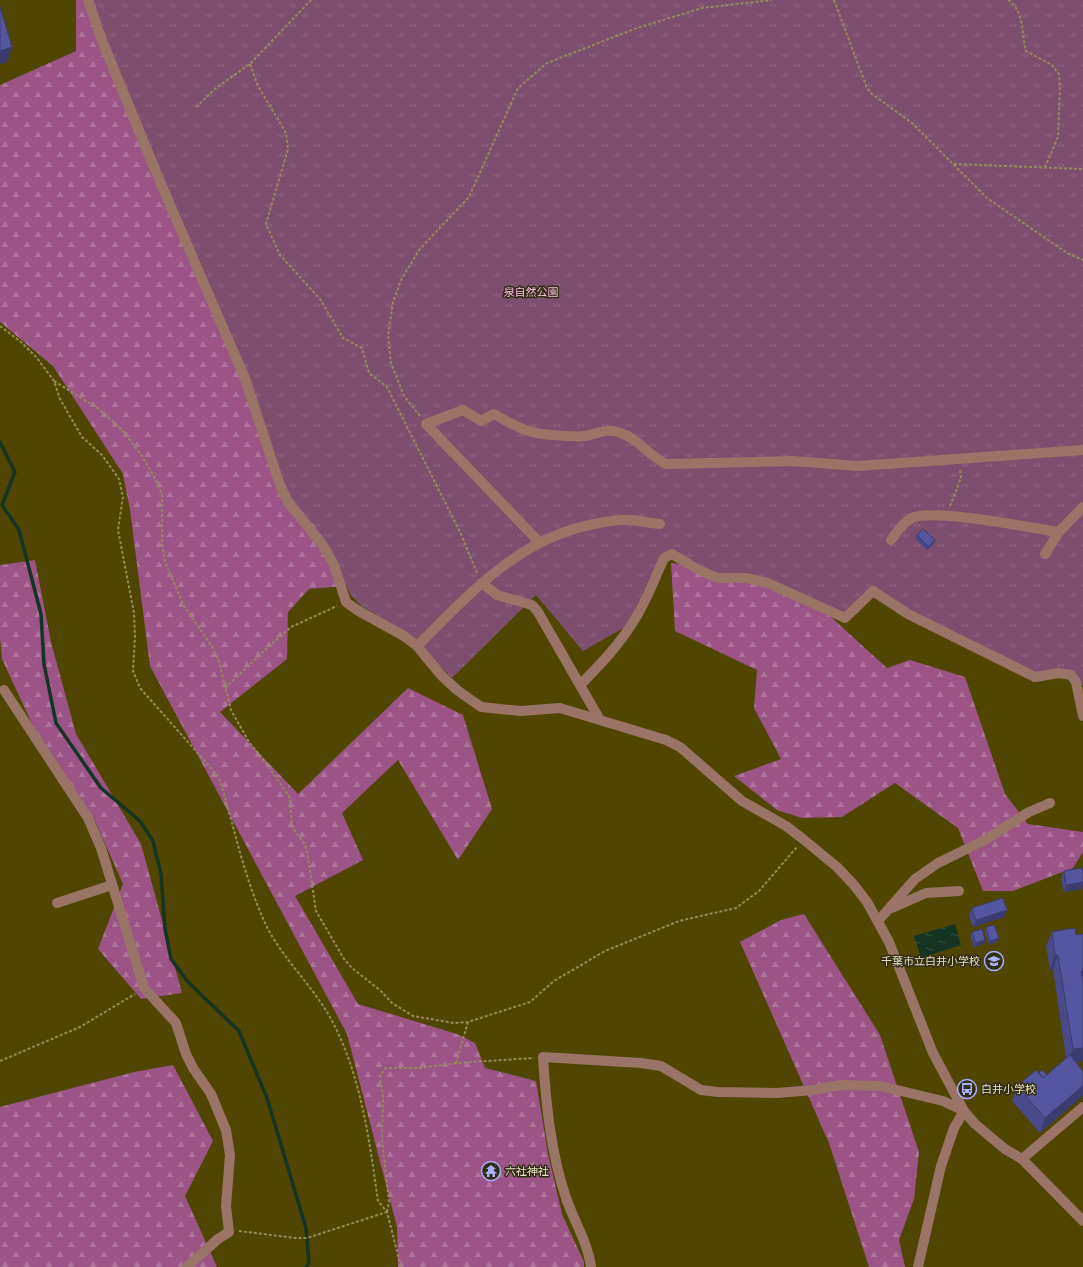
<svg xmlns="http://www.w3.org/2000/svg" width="1083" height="1267" font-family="Figtree,'Noto Sans JP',sans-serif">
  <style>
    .forest { fill: url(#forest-firs) }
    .park { fill: url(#park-tufts) }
    .water { fill: url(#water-ripples) }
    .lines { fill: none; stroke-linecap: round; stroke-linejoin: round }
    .stream { stroke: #153424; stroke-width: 3.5 }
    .path { stroke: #938c59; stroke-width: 2; stroke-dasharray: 3 2; stroke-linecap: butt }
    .minor { stroke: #9a7467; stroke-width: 10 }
    .wall { fill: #484a8a }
    .shaded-wall { fill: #3b3c70 }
    .building { fill: #5456a0; stroke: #3b3c70 }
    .labels { text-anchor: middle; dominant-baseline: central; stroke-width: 3; stroke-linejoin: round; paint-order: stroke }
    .park-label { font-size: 11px; fill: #fabce4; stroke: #312c14 }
    .poi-label { font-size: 11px; fill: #e5e0c2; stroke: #312c14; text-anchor: start }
  </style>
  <defs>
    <pattern id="forest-firs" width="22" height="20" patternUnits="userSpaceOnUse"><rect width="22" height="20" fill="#9c5386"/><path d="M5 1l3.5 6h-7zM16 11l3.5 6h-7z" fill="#ae749b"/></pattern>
    <pattern id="park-tufts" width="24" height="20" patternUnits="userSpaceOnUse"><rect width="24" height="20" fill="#7d4e6e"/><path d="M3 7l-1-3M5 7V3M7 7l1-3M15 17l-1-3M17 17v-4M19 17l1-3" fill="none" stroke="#8f6781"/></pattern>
    <pattern id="water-ripples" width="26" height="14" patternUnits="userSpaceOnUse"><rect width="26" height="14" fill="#153424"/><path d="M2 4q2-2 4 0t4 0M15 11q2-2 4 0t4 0" fill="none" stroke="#375142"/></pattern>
  </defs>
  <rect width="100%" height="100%" fill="#504602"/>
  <g class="forest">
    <path d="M76 0H1083L940 536 309 589 288 612 287 659 220 712 298 794 408 688 463 715 492 809 458 860 398 760 342 813 363 860 295 896 358 1004 457 1034 475 1043 485 1068 536 1081 548 1154 562 1214 584 1262V1267H398L397 1227 347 1034 150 666 130 510 123 474 53 366 0 322V85L76 51Z"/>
    <path d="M35 560 51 642 76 734 141 844 182 993 141 999 98 949 123 884 95 821 35 730 2 659 0 638V565Z"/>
    <path d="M671 563 788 578 887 668 910 660 965 677 1005 794 1028 824 1083 832V852L1073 868 1013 891H983L958 828 895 783 842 817 802 818 777 810 734 776 781 759 754 708 757 670 675 631Z"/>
    <path d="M804 914 880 1035 919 1152 914 1199 899 1240 905 1267H869L829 1143 740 942 781 920Z"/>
    <path d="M173 1065 213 1141 185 1196 217 1267H0V1107L134 1072Z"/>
  </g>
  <path class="park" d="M94 0H1083V685L1076 679 1036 673 909 613 876 590 845 614 781 585 713 574 674 553 649 581 627 626 583 651 536 595 452 678 407 633 360 605 350 594 333 554 326 540 292 498 282 477 250 376 190 241 102 26Z"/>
  <path class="water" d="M955 924 961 945 921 958 914 936Z"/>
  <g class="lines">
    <path class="stream" d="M0 442 15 472 2 505 19 530 41 614 44 664 56 723 101 788 140 821 153 841 161 874 165 929 171 959 188 982 239 1031 267 1098 306 1228 309 1263 306 1267"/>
    <g class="path">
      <path d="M834 0 867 88 872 94 912 123 987 198 1067 253 1083 260"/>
      <path d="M1008 0C1025 11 1021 33 1026 51L1052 65 1059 74 1060 85 1058 137 1045 167"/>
      <path d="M250 64 258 86 286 133 288 149 266 224 280 255 320 299 343 338 362 348 369 373 387 387 460 532 477 573"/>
      <path d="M196 107 216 88 250 64 311 0"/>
      <path d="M954 164 1083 169"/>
      <path d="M0 326 21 342 37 358 54 381 60 399 82 437 102 455 119 479 123 497 118 530 134 613 135 637 133 671 140 688 218 776C224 790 226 804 231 819 240 854 250 890 265 923 281 957 311 984 330 1017 361 1074 369 1138 378 1201L387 1212 401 1267"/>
      <path d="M54 381 99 409 123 431 142 456 156 480 162 495V542L165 562 184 606 213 648 219 662 231 710 249 742 269 767 290 798 292 827 304 843 307 851 316 911 344 959 352 968 381 991 392 1003 413 1016 454 1023 468 1022 530 1002 554 981 605 951 679 921 736 908 759 891 797 847"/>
      <path d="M420 416 404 396 391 363 388 336 393 302 401 280 419 250 469 197 518 88 547 63 637 28 702 8 772 0"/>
      <path d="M950 506 961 478 960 468"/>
      <path d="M225 688 267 648 291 627 337 606"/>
      <path d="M0 1061 80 1027 135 994"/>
      <path d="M456 1063 468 1022"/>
      <path d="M387 1212 389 1202 382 1140 383 1097 380 1075 386 1068H420L456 1063 534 1058"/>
      <path d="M239 1231 295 1238H307L387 1212"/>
    </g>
    <g class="minor">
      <path d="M88 0 102 41 155 170 245 379 281 488 288 502 324 547 334 565 346 602 357 610 404 636 417 646 441 675 457 690 481 707 521 711 560 708 666 740 680 747 742 801 786 826 803 839 837 867 854 885 867 902 889 942 933 1053 964 1111 975 1124 1005 1149 1022 1159 1083 1221"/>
      <path d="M891 540C897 532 902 523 912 518 933 508 1031 528 1059 532"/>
      <path d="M539 542 426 424 463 410 481 421 494 414C523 431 533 435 567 436 573 436 580 437 585 436 597 434 606 428 618 432 638 438 649 456 666 464L793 461 858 466 1083 450"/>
      <path d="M1045 554 1059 532 1083 507"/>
      <path d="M482 583 497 595 532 605 538 612 600 720"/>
      <path d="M417 646C470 594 517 539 594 524 606 522 618 519 630 520 640 521 650 523 660 524"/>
      <path d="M580 685C600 665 620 644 635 619 647 600 655 578 664 558L672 554 697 569 717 578H746L768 583 845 618 873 591 908 614 1035 677 1059 673 1071 675 1076 682 1083 716"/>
      <path d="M4 690 88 818 101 848 144 988 176 1023 186 1054 193 1068 211 1094 226 1130 230 1155 226 1206 229 1232 218 1239 187 1267"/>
      <path d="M57 903 112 885"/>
      <path d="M892 908 926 893 959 891"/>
      <path d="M878 921 915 879 938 863 985 840 1029 812 1050 803"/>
      <path d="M1022 1159 1083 1107"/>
      <path d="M591 1267C588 1243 574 1221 566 1198 551 1153 546 1105 543 1057L641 1063 661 1066 701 1090 718 1092 777 1093 813 1090 841 1085 880 1086 943 1101 964 1111 954 1128 941 1166 918 1267"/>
    </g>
  </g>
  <g class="wall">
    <path d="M917 535 935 540 933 544 927 550 915 539Z"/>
    <path d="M1064 871 1082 889 1064 892 1061 879Z"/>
    <path d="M972 908 1007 910 1004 917 973 927 969 915Z"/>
    <path d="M986 927 997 942 989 945 985 931Z"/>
    <path d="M972 932 985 940 984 944 974 947 970 936Z"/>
    <path d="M1052 932 1076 935 1083 934V1061L1076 1062 1040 1133 1012 1101 1017 1086 1039 1073 1047 1075 1066 1058 1053 969 1050 970 1046 946Z"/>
  </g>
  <g class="shaded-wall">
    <path d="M12 47 7 62 0 64V51Z"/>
    <path d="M935 540 933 544 927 550 929 547Z"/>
    <path d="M1083 882V885L1082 889 1064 892 1066 885Z"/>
    <path d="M1007 910 1004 917 973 927 976 920Z"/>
    <path d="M999 938 997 942 989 945 990 941Z"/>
    <path d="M985 940 984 944 974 947 975 943Z"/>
    <path d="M1055 955H1058L1053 969 1050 970Z"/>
    <path d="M1081 971H1083V985Z"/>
    <path d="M1083 1048V1061L1067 1064 1073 1049Z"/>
    <path d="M1083 1086V1096L1040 1133 1045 1118Z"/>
  </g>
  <g class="building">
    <path d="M0 7 12 47 0 51Z"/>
    <path d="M923 529 935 540 929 547 917 535Z"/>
    <path d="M1082 868 1083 874V882L1066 885 1064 871Z"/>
    <path d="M1003 898 1007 910 976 920 972 908Z"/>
    <path d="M994 925 999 938 990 941 986 927Z"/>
    <path d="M1075 928 1076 935 1083 934V971H1081L1083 982V1048L1073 1049 1058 955H1055L1052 932Z"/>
    <path d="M982 929 985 940 975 943 972 932Z"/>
    <path d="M1070 1055 1083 1071V1086L1045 1118 1017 1086 1036 1070 1043 1078Z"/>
    <path d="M1042 1070 1047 1075 1043 1078 1039 1073Z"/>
  </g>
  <defs>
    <g id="school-ring" transform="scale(1)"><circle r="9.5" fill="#312c14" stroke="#a9b0fc" stroke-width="1.5"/><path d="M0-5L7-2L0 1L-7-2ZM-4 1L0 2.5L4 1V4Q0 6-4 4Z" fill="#a9b0fc"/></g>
    <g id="bus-ring" transform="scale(1)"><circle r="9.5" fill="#312c14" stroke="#a9b0fc" stroke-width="1.5"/><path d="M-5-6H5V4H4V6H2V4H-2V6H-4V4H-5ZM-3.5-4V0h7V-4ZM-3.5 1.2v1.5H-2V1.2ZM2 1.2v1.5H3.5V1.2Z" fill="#a9b0fc"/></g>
    <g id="temple-ring" transform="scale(1)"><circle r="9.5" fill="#312c14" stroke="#a9b0fc" stroke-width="1.5"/><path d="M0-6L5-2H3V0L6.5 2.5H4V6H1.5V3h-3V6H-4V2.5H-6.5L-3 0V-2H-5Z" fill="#a9b0fc"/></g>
  </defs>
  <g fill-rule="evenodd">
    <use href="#school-ring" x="994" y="961"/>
    <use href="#bus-ring" x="967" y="1089"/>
    <use href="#temple-ring" x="491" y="1171"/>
  </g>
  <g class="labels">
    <g class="park-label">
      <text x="531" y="292">泉自然公園</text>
    </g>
    <g class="poi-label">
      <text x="980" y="961" text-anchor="end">千葉市立白井小学校</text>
      <text x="981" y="1089">白井小学校</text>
      <text x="505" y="1171">六社神社</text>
    </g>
  </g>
</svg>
